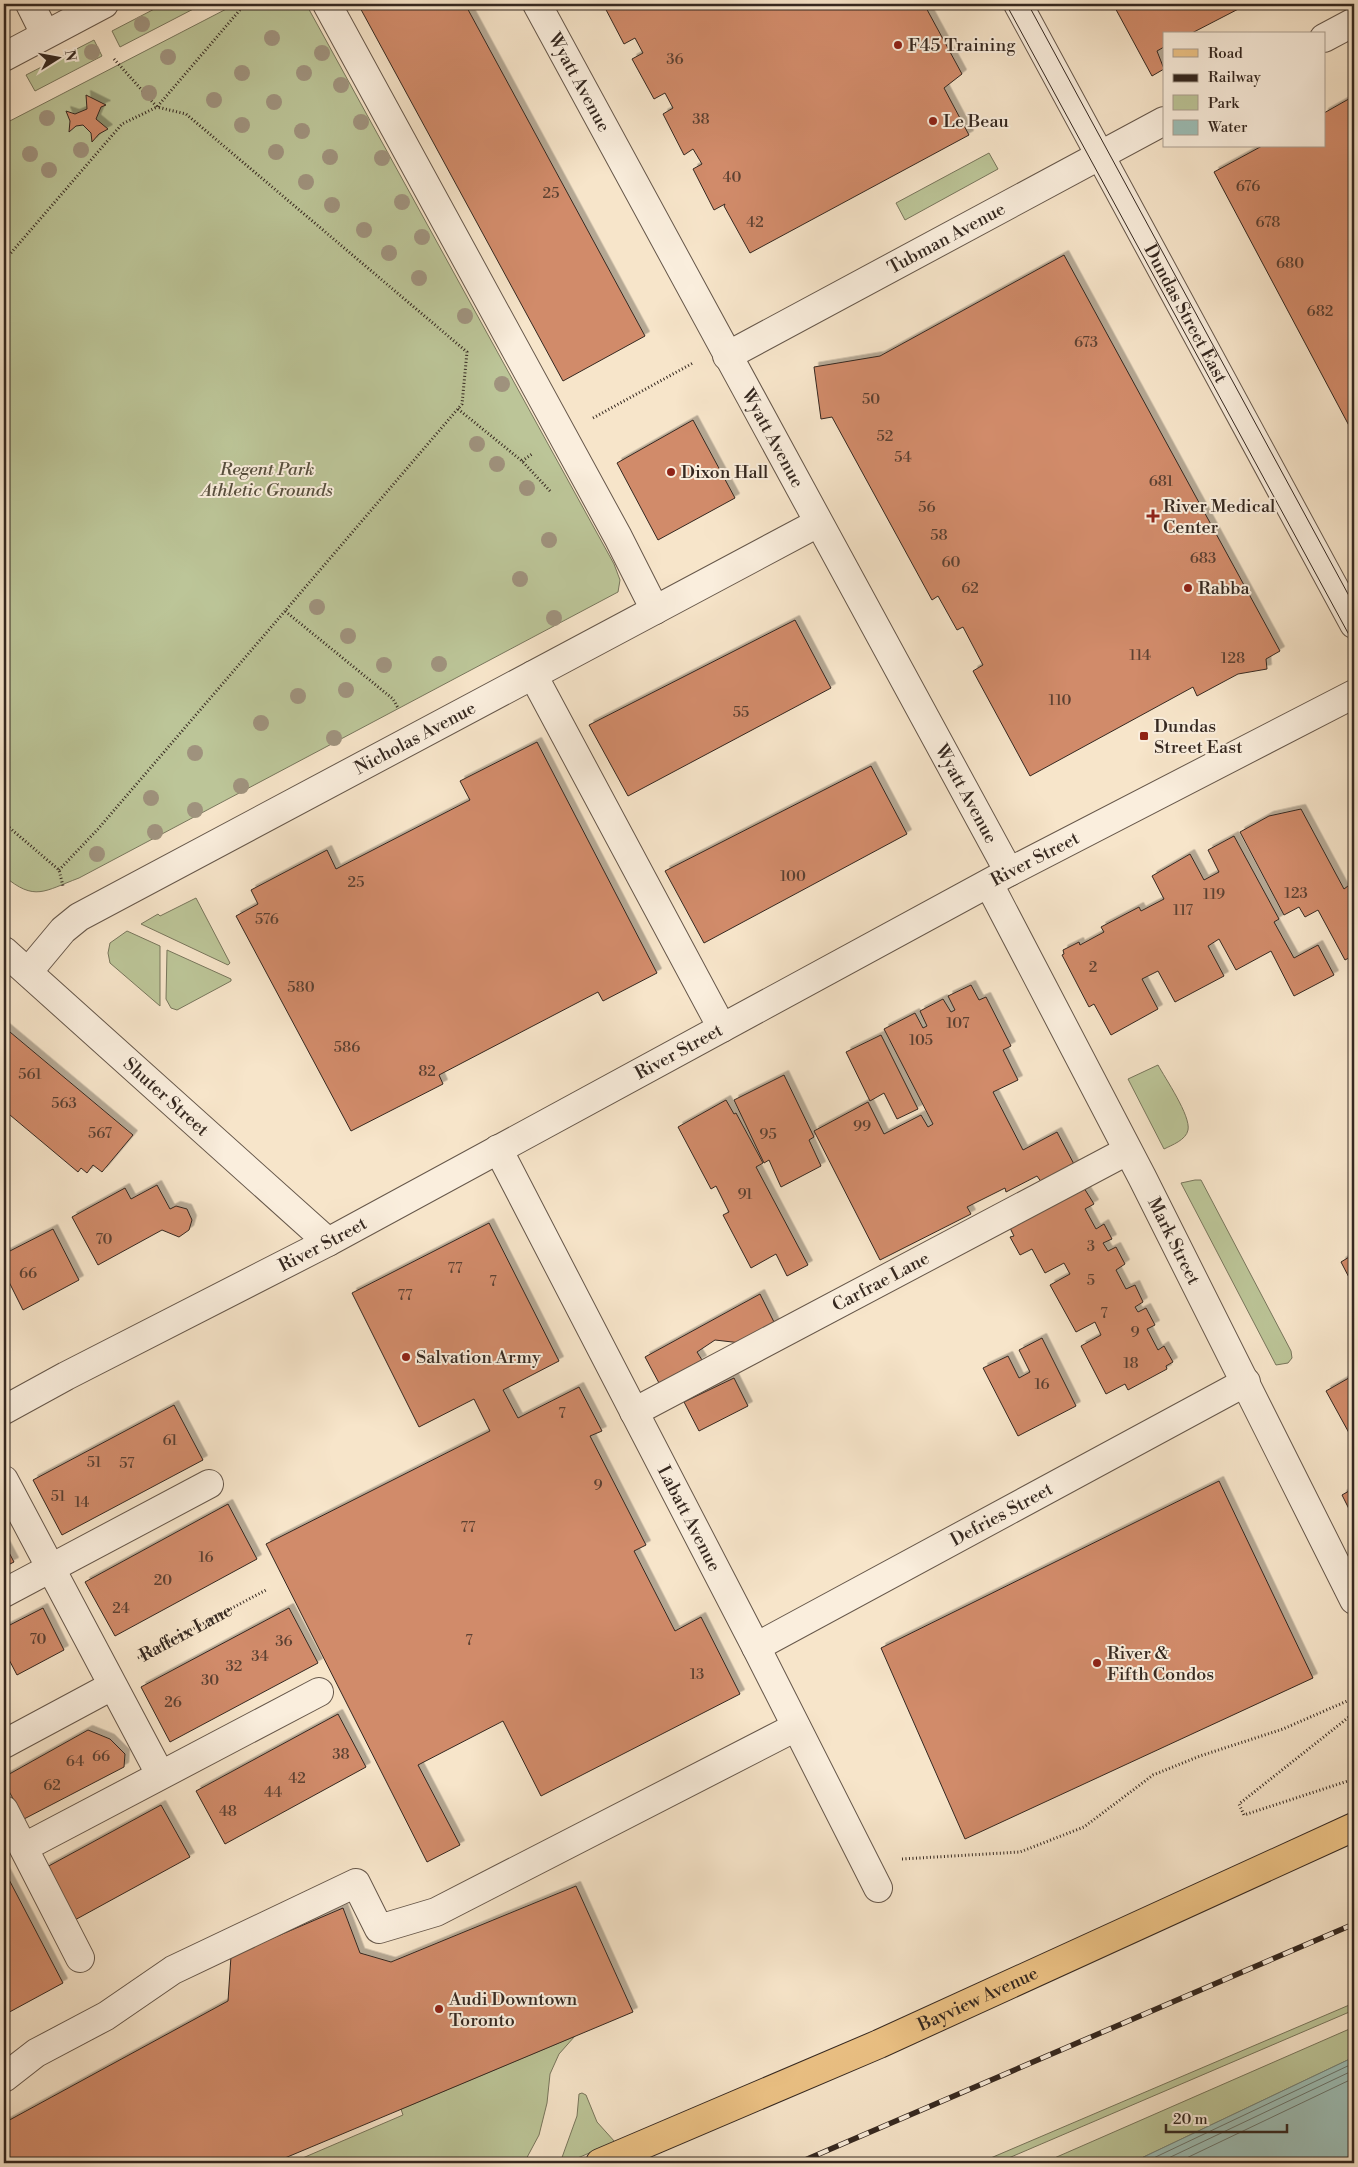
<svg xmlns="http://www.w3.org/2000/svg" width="1358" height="2167" font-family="'Libre Bodoni',serif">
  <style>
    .green { fill: #bcc598; stroke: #78765c }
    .water { fill: #9dbfb7; stroke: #73837b }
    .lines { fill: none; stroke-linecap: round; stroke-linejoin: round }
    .shore { stroke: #69746c; stroke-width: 1 }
    .building { fill: #d18b6a; stroke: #352820; filter: url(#shadow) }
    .minor-casing { stroke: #66574a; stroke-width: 30 }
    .major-casing { stroke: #352820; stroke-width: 30 }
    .path { stroke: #352820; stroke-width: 3; stroke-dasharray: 1 2.5; stroke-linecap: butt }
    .minor { stroke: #faeedd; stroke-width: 28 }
    .major { stroke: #ecc285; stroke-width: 28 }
    .tram { stroke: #352820; stroke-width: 1 }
    .rail-casing { stroke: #352820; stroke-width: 5.5 }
    .rail { stroke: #faeedd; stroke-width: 4; stroke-dasharray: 11; stroke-linecap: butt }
    .tree { fill: #9f927d }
    .poi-dot { fill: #8f2418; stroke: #faeedd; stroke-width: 2 }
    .labels { text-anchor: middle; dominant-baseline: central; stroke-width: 4; stroke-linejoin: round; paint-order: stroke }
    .number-label { font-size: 15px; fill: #5c4132 }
    .poi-label { font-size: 18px; fill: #352820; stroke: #faeedd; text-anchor: start }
    .street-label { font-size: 18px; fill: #352820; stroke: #faeedd }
    .park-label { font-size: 18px; font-style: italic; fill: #574f3e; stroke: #faeedd }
  </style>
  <defs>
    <filter id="shadow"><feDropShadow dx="4.5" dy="-4.5" stdDeviation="0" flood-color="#0004"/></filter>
  </defs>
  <rect width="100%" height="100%" fill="#f7e5ca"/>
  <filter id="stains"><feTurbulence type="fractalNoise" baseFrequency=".004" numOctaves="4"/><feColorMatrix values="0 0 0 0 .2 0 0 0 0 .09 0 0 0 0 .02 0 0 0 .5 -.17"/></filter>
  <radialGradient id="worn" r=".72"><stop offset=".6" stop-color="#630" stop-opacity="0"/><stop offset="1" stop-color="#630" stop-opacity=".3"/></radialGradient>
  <g class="green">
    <path d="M164 4H203L120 47 112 31Z"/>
    <path d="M236 4H306L614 564 620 580 618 592 79 878C44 891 35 902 4 876V124Z"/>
    <path d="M94 40 102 56 35 91 26 75Z"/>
    <path d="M989 153 998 169 905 220 896 203Z"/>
    <path d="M196 898 230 963 228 965 141 924 158 914 160 916Z"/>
    <path d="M127 931 160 946V1006L110 963 108 953 110 943Z"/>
    <path d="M167 950 231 979V981L177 1010 171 1008 166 999Z"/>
    <path d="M1158 1065C1165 1078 1191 1116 1188 1130 1186 1140 1172 1145 1164 1149L1128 1079Z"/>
    <path d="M1195 1180H1201L1291 1351 1292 1358 1288 1363 1276 1365 1181 1183Z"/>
    <path d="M1354 2003V2010L997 2163H979Z"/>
    <path d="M1354 2027V2057L1131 2163H1043Z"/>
    <path d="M575 2036 559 2054 550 2074 547 2103 539 2135 524 2163H291L403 2115 401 2109Z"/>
    <path d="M582 2093 586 2095 597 2122 615 2142 566 2163H560L577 2116 579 2094Z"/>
  </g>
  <path class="water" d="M1354 2057V2163H1131Z"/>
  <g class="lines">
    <g class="shore">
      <path d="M1143 2163 1354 2063"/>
      <path d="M1158 2163 1354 2070"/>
      <path d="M1176 2163 1354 2078"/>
    </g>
  </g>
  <g class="building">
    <path d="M358 4H465L645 336 563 381Z"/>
    <path d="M603 4H924L962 74 944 88 969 135 750 253 724 206 725 204 714 210 693 169 702 164 693 149 684 155 663 114 673 108 665 93 654 99 632 59 643 53 635 38 624 44Z"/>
    <path d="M1113 4H1248L1190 34H1164V47L1157 51 1164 69 1152 76Z"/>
    <path d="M86 95 106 105 101 107 96 119 108 129 99 134 92 142 91 133 83 125 76 126 69 132 70 121 66 111 75 114 87 109Z"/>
    <path d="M1354 96V435L1214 172 1262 146H1324V113Z"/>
    <path d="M1064 255 1280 651 1266 659 1267 669 1238 674 1197 696 1193 687 1030 776 973 671 983 665 963 627 957 630 938 596 932 600 832 417 821 419 814 367 880 356Z"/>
    <path d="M693 420 735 498 658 540 617 463Z"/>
    <path d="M795 620 831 688 628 796 589 725Z"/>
    <path d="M537 742 657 973 603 1001 598 992 439 1075 443 1084 351 1131 236 916 258 904 251 890 327 850 336 869 470 800 460 781Z"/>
    <path d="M871 766 907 834 704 943 665 871Z"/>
    <path d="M1301 809 1344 889 1348 886 1354 897V955L1345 960 1318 910 1305 917 1299 907 1284 915 1240 832 1269 816Z"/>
    <path d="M1234 836 1279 919 1274 922 1294 958 1318 945 1334 975 1294 996 1271 951 1236 970 1219 939 1208 946 1224 976 1175 1002 1158 971 1142 979 1158 1009 1111 1035 1094 1004 1089 1007 1062 955 1064 954 1063 950 1079 942 1080 945 1104 932 1101 927 1139 907 1141 911 1164 899 1152 876 1190 854 1204 880 1219 872 1208 850Z"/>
    <path d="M971 985 979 1000 986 997 1011 1046 1003 1050 1018 1080 993 1092 1023 1150 1057 1132 1075 1166 1042 1183 1037 1176 1006 1192 1005 1188 967 1207 971 1214 880 1260 814 1131 868 1102 884 1134 921 1115 928 1127 933 1124 884 1029 915 1013 923 1028 927 1026 920 1011 943 999 951 1012 955 1010 948 996Z"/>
    <path d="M4 1027 133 1135 102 1172 93 1165 87 1173 81 1168 78 1172 4 1110Z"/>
    <path d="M881 1035 918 1109 897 1119 884 1093 870 1101 846 1052Z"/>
    <path d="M784 1075 814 1137 809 1140 821 1166 781 1187 769 1160 764 1163 734 1100Z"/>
    <path d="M726 1100 734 1114 736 1113 763 1163 756 1167 808 1265 787 1276 776 1254 751 1268 723 1215 729 1212 716 1186 711 1189 678 1127Z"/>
    <path d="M157 1185 170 1209 176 1206 187 1209 192 1220 189 1230 179 1237 162 1230 98 1265 72 1217 125 1188 131 1199Z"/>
    <path d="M1084 1188 1094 1204 1085 1209 1096 1229 1104 1224 1112 1239 1103 1243 1108 1251 1116 1247 1125 1264 1116 1270 1126 1289 1135 1285 1143 1302 1135 1307 1138 1312 1146 1308 1155 1325 1147 1329 1158 1350 1164 1346 1173 1362 1166 1366 1167 1369 1128 1390 1125 1384 1106 1394 1081 1346 1101 1335 1095 1322 1076 1332 1050 1285 1070 1274 1064 1263 1045 1273 1032 1249 1020 1255 1010 1237 1014 1236 1009 1226Z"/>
    <path d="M489 1223 559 1361 503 1390 518 1418 579 1387 602 1431 590 1436 646 1545 634 1551 675 1631 701 1617 740 1694 541 1796 503 1721 418 1765 460 1845 427 1862 266 1544 490 1431 474 1399 419 1427 352 1293Z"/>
    <path d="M53 1229 79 1280 23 1310 4 1272V1254Z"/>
    <path d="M1354 1254V1287L1341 1262Z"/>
    <path d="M760 1294 775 1324 741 1343 715 1340 697 1352 702 1360 659 1383 645 1357Z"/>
    <path d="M1042 1338 1076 1406 1018 1436 983 1368 1008 1356 1019 1378 1030 1372 1019 1350Z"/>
    <path d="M1354 1375V1442L1326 1391Z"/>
    <path d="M734 1378 748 1406 699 1431 684 1402Z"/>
    <path d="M174 1405 203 1460 62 1535 33 1480Z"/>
    <path d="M1219 1481 1313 1678 965 1839 881 1648Z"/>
    <path d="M1354 1488V1519L1342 1495Z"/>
    <path d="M228 1504 257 1559 115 1636 85 1582Z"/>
    <path d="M4 1543 14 1562 4 1567Z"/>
    <path d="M43 1608 64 1650 17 1675 4 1650V1628Z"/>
    <path d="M289 1608 318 1663 170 1742 141 1687Z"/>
    <path d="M338 1714 366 1767 225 1844 196 1791Z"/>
    <path d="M88 1730 110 1739 125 1754 124 1767 24 1819 4 1782V1777Z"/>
    <path d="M161 1805 190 1857 73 1921 45 1868Z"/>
    <path d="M4 1870 63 1983 4 2015Z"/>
    <path d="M576 1886 633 2012 273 2163H4V2123L228 2001 231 1956 343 1908 360 1953 391 1962Z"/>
  </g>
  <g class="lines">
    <g class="minor-casing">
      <g id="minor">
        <path d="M30 4 45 34"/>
        <path d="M327 4 618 537 655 610"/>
        <path id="s2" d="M537 4 1009 872"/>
        <path id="s3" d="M1018 4 1354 624"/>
        <path d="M1324 38 1354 22"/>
        <path d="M4 57 104 4"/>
        <path id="s4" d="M727 356 1164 121"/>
        <path d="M533 675 722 1028"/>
        <path id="s5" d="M989 884 1142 1177 1354 1600"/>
        <path id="s6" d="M4 951 328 1242"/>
        <path id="s7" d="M28 972 63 930 79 917 818 523"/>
        <path id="s8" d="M498 1149 756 1647 878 1888"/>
        <path id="s9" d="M4 1410 66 1376 328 1242 1009 872 1354 694"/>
        <path id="s10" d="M634 1412 1127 1151"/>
        <path d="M4 1480 160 1774"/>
        <path d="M4 1593 209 1484"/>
        <path id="s11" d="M756 1647 1246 1382"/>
        <path d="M4 1744 112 1686"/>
        <path d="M4 1810 80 1958"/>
        <path d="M36 1841 319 1692"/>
        <path d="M4 2078 36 2053 106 2016 173 1970 356 1883 379 1929 436 1912 796 1727"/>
      </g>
    </g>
    <g class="major-casing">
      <g id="major">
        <path id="s12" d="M600 2163 879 2044 1354 1827"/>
      </g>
    </g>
    <g class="path">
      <path d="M114 59 157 107 186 114 467 352 462 404 285 611 393 699 398 708"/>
      <path d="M4 261 122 124 157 107 245 4"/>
      <path d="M458 409 522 461 551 492"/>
      <path d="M593 418 693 363"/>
      <path d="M522 461 532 454"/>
      <path d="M4 823 59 870 63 886"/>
      <path d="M59 870 98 829 285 611"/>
      <path id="s1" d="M138 1658 266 1590"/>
      <path d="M1354 1713 1239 1804 1244 1815 1354 1779"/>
      <path d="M902 1859 1020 1852 1084 1827 1153 1775 1200 1756 1283 1729 1354 1698"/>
    </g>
    <use href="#minor" class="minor"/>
    <use href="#major" class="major"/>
    <g class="tram">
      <path d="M1006 4 1354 644"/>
      <path d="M1028 4 1354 605"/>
    </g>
    <g class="rail-casing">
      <path id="rail" d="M798 2163 1354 1924"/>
    </g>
    <use href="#rail" class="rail"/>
  </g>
  <g class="tree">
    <circle cx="142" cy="24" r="8"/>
    <circle cx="272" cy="38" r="8"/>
    <circle cx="92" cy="52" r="8"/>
    <circle cx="322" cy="53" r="8"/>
    <circle cx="168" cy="57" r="8"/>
    <circle cx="242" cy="73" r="8"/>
    <circle cx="304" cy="73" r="8"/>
    <circle cx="341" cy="85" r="8"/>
    <circle cx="149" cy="93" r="8"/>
    <circle cx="214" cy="100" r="8"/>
    <circle cx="274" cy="102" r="8"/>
    <circle cx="47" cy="118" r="8"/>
    <circle cx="361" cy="122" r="8"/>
    <circle cx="242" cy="125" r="8"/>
    <circle cx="302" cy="131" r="8"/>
    <circle cx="81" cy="150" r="8"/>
    <circle cx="276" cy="152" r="8"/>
    <circle cx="30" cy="154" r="8"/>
    <circle cx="330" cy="157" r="8"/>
    <circle cx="382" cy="158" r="8"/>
    <circle cx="49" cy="170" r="8"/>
    <circle cx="306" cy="182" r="8"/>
    <circle cx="402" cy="202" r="8"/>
    <circle cx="332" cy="205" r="8"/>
    <circle cx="364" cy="230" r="8"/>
    <circle cx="422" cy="237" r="8"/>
    <circle cx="389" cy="253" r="8"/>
    <circle cx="419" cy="278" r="8"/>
    <circle cx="465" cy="316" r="8"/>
    <circle cx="502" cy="384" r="8"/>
    <circle cx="477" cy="444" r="8"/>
    <circle cx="497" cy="464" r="8"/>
    <circle cx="527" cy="488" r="8"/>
    <circle cx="549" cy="540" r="8"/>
    <circle cx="520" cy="579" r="8"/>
    <circle cx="317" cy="607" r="8"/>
    <circle cx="554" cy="618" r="8"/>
    <circle cx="348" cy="636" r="8"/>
    <circle cx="439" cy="664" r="8"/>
    <circle cx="384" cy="665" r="8"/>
    <circle cx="346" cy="690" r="8"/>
    <circle cx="298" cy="696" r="8"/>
    <circle cx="261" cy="723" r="8"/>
    <circle cx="334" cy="738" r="8"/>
    <circle cx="195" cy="753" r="8"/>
    <circle cx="241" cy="786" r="8"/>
    <circle cx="151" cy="798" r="8"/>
    <circle cx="195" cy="810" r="8"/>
    <circle cx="155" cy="832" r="8"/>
    <circle cx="97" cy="854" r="8"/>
  </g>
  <g class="poi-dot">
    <circle cx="898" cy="45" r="5"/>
    <circle cx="933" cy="121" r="5"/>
    <circle cx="671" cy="472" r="5"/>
    <path d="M1150.5 508.5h5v5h5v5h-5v5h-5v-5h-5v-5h5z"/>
    <circle cx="1188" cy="588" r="5"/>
    <rect x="1139" y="731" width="10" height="10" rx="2.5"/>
    <circle cx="406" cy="1357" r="5"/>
    <circle cx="1097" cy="1663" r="5"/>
    <circle cx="439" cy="2009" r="5"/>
  </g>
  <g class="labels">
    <g class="number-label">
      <text x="675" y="59">36</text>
      <text x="701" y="119">38</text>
      <text x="732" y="177">40</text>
      <text x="1248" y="186">676</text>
      <text x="551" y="193">25</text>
      <text x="755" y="222">42</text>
      <text x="1268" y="222">678</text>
      <text x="1290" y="263">680</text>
      <text x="1320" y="311">682</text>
      <text x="1086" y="342">673</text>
      <text x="871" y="399">50</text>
      <text x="885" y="436">52</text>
      <text x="903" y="457">54</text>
      <text x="1161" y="481">681</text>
      <text x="927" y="507">56</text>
      <text x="939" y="535">58</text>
      <text x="1203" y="558">683</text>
      <text x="951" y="562">60</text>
      <text x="970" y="588">62</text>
      <text x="1140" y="655">114</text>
      <text x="1233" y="658">128</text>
      <text x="1060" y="700">110</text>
      <text x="741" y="712">55</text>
      <text x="793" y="876">100</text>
      <text x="356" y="882">25</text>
      <text x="1296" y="893">123</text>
      <text x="1214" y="894">119</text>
      <text x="1183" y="910">117</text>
      <text x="267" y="919">576</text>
      <text x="1093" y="967">2</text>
      <text x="301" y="987">580</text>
      <text x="958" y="1023">107</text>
      <text x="921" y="1040">105</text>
      <text x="347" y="1047">586</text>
      <text x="427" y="1071">82</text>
      <text x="30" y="1074">561</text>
      <text x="64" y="1103">563</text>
      <text x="862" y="1126">99</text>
      <text x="100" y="1133">567</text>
      <text x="768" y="1134">95</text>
      <text x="745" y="1194">91</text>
      <text x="104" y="1239">70</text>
      <text x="1091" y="1246">3</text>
      <text x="455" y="1268">77</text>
      <text x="28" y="1273">66</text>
      <text x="1091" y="1280">5</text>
      <text x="493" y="1281">7</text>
      <text x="405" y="1295">77</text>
      <text x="1104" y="1313">7</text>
      <text x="1135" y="1332">9</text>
      <text x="1131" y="1363">18</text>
      <text x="1042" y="1384">16</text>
      <text x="562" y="1413">7</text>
      <text x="170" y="1440">61</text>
      <text x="94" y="1462">51</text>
      <text x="127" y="1463">57</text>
      <text x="598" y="1485">9</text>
      <text x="58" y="1496">51</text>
      <text x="82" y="1502">14</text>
      <text x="468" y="1527">77</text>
      <text x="206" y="1557">16</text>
      <text x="163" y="1580">20</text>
      <text x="121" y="1608">24</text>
      <text x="38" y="1639">70</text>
      <text x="469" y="1640">7</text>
      <text x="284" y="1641">36</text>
      <text x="260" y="1656">34</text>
      <text x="234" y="1666">32</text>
      <text x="697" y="1674">13</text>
      <text x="210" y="1680">30</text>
      <text x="173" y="1702">26</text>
      <text x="341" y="1754">38</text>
      <text x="101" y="1756">66</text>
      <text x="75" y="1761">64</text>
      <text x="297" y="1778">42</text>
      <text x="52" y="1785">62</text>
      <text x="273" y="1792">44</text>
      <text x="228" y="1811">48</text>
    </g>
    <g class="poi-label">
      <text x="908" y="45">F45 Training</text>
      <text x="943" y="121">Le Beau</text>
      <text x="681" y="472">Dixon Hall</text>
      <text x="1163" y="506">River Medical<tspan x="1163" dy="21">Center</tspan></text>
      <text x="1198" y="588">Rabba</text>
      <text x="1154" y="726">Dundas<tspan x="1154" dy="21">Street East</tspan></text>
      <text x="416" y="1357">Salvation Army</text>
      <text x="1107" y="1653">River &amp;<tspan x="1107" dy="21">Fifth Condos</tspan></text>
      <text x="449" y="1999">Audi Downtown<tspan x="449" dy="21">Toronto</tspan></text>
    </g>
    <g class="street-label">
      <text stroke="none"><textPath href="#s2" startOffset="89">Wyatt Avenue</textPath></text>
      <text stroke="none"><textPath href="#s4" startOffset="249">Tubman Avenue</textPath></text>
      <text stroke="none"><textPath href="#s3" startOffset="352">Dundas Street East</textPath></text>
      <text stroke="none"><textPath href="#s2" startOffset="494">Wyatt Avenue</textPath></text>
      <text stroke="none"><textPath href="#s7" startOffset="456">Nicholas Avenue</textPath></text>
      <text stroke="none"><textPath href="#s2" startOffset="899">Wyatt Avenue</textPath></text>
      <text stroke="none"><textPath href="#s9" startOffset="1169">River Street</textPath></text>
      <text stroke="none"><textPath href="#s9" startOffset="764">River Street</textPath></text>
      <text stroke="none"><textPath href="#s6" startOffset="218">Shuter Street</textPath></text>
      <text stroke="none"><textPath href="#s5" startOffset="402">Mark Street</textPath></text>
      <text stroke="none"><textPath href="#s9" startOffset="359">River Street</textPath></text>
      <text stroke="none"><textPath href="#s10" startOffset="279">Carfrae Lane</textPath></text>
      <text stroke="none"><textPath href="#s11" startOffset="279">Defries Street</textPath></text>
      <text stroke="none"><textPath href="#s8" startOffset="416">Labatt Avenue</textPath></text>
      <text stroke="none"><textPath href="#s1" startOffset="54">Raffeix Lane</textPath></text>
      <text stroke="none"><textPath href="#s12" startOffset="412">Bayview Avenue</textPath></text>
    </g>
    <g class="park-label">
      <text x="267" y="469">Regent Park<tspan x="267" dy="21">Athletic Grounds</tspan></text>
    </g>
  </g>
  <rect width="1358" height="2167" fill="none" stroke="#f7e5ca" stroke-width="20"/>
  <rect x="5" y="5" width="1348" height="2157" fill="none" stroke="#352820" stroke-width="2.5"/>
  <rect x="10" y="10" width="1338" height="2147" fill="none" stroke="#352820"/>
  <rect x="1163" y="32" width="162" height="115" fill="#faeedd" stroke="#ab9f91"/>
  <rect x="1173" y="49" width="25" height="8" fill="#ecc285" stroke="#ab9f91"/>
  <text x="1208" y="58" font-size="15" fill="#352820">Road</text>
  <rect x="1173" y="74" width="25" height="8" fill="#352820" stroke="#ab9f91"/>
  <text x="1208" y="82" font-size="15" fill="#352820">Railway</text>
  <rect x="1173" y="95" width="25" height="15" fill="#bcc598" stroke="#ab9f91"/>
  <text x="1208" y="108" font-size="15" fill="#352820">Park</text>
  <rect x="1173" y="120" width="25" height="15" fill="#9dbfb7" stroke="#ab9f91"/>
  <text x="1208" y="132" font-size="15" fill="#352820">Water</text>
  <g transform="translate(58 58) rotate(79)" stroke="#faeedd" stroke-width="4" paint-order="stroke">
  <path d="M0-4L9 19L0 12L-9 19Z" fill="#352820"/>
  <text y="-8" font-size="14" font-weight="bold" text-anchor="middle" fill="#352820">N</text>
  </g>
  <path d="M1166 2124v8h121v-8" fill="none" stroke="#352820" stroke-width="2.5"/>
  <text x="1173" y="2124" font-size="15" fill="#352820" stroke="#faeedd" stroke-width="4" paint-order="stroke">20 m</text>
  <rect width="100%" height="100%" filter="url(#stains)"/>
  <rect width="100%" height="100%" fill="url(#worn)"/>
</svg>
